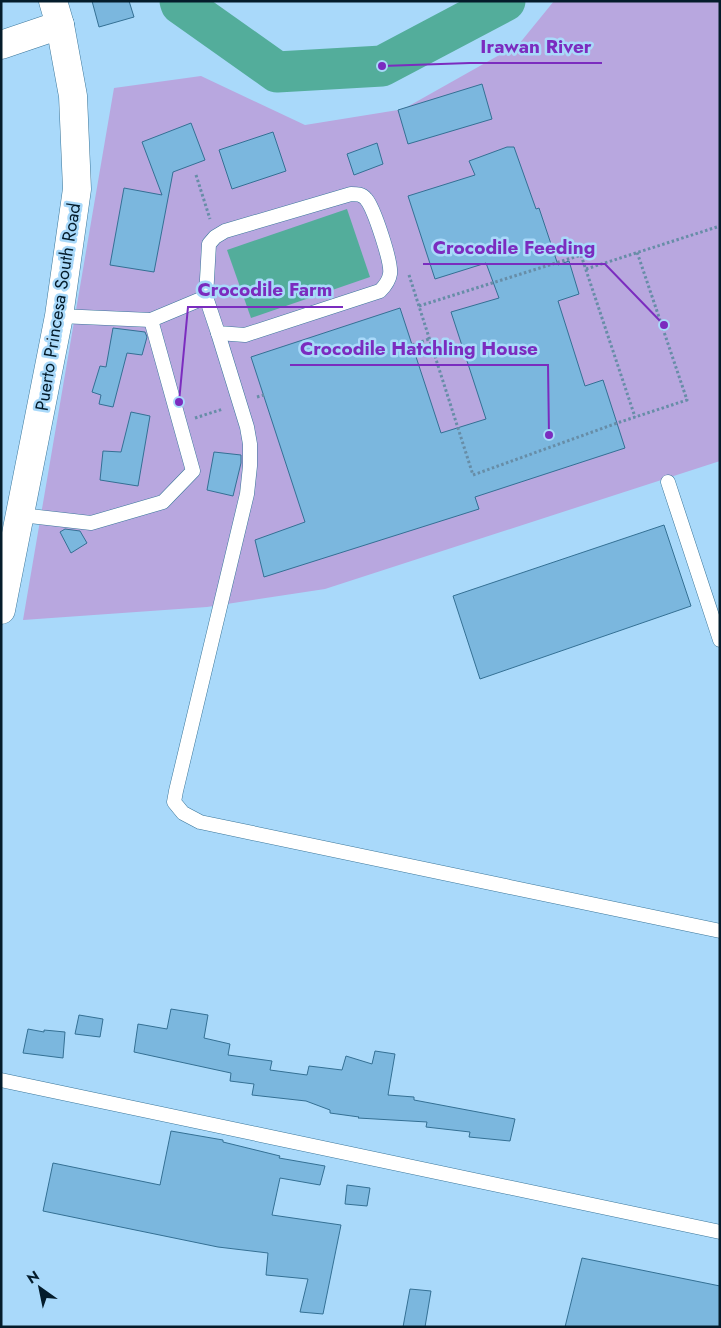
<svg xmlns="http://www.w3.org/2000/svg" width="721" height="1328" font-family="Jost,sans-serif">
  <style>
    .green { fill: #b8a7df }
    .water { fill: #53ad9b }
    .lines { fill: none; stroke-linecap: round; stroke-linejoin: round }
    .river { stroke: #53ad9b; stroke-width: 41 }
    .building { fill: #7bb7de; stroke: #347094 }
    .service-casing { stroke: #3a769a; stroke-width: 15 }
    .minor-casing { stroke: #3a769a; stroke-width: 29 }
    .primary-casing { stroke: #3a769a; stroke-width: 29 }
    .path { stroke: #678da7; stroke-width: 3; stroke-dasharray: 2.5 2.5; stroke-linecap: butt }
    .service { stroke: #fff; stroke-width: 14 }
    .minor { stroke: #fff; stroke-width: 28 }
    .primary { stroke: #fff; stroke-width: 28 }
    .labels { text-anchor: middle; dominant-baseline: central; stroke-width: 5; stroke-linejoin: round; paint-order: stroke }
    .street-label { font-size: 18px; fill: #041c2b; stroke: #a9d9fa }
    .leader { fill: none; stroke: #7b2cbf; stroke-width: 2 }
    .callout-dot { fill: #7b2cbf; stroke: #a9d9fa; stroke-width: 2 }
    .callout-label { font-size: 19px; text-anchor: middle; font-weight: bold; fill: #7b2cbf; stroke: #a9d9fa; stroke-width: 5; stroke-linejoin: round; paint-order: stroke }
  </style>
  <rect width="100%" height="100%" fill="#a9d9fa"/>
  <path class="green" d="M554 1H720V461L325 589 207 607 23 620 114 88 201 76 305 125 398 110 407 107 519 44Z"/>
  <path class="water" d="M347 209 370 277 251 318 227 250Z"/>
  <g class="lines">
    <path class="river" d="M180 1 181 4 277 72 382 66 505 1"/>
  </g>
  <g class="building">
    <path d="M92 1H129L134 17 99 27Z"/>
    <path d="M482 84 492 119 408 144 398 110Z"/>
    <path d="M191 123 205 160 173 172 154 272 110 265 124 188 162 195 142 142Z"/>
    <path d="M273 132 286 171 232 189 219 150Z"/>
    <path d="M377 143 383 164 354 175 347 154Z"/>
    <path d="M507 147H514L536 209 539 208 558 265 569 261 579 294 558 301 585 386 603 380 625 448 475 497 479 509 264 577 255 540 305 522 251 357 400 308 441 433 486 419 451 312 499 298 486 263 435 279 408 196 475 175 469 161Z"/>
    <path d="M113 328 145 332 147 337 142 355 127 353 113 407 99 404 101 395 92 392 100 366 106 367Z"/>
    <path d="M131 412 150 416 138 486 100 480 103 451 121 452Z"/>
    <path d="M214 452 241 455V463L233 496 207 490Z"/>
    <path d="M664 525 691 606 480 679 453 596Z"/>
    <path d="M65 529 80 531 87 543 71 553 60 532Z"/>
    <path d="M171 1009 208 1015 204 1038 230 1044 228 1055 272 1061 270 1070 307 1075 309 1066 342 1070 346 1056 372 1064 375 1051 395 1054 388 1095 414 1097V1100L515 1119 510 1141 469 1137 470 1132 426 1127 427 1122 358 1118 359 1117 330 1113V1110L306 1101 252 1095 254 1084 230 1081 231 1073 134 1052 138 1024 167 1029Z"/>
    <path d="M79 1015 103 1019 100 1037 75 1034Z"/>
    <path d="M28 1029 44 1032V1030L65 1032 63 1058 23 1053Z"/>
    <path d="M171 1131 223 1140V1142L280 1156 279 1158 325 1166 320 1185 280 1178 272 1215 341 1225 323 1314 300 1312 308 1279 266 1275 268 1253 218 1247 43 1211 53 1163 160 1185Z"/>
    <path d="M347 1185 370 1188 367 1206 345 1204Z"/>
    <path d="M582 1258 720 1286V1327H565Z"/>
    <path d="M410 1289 431 1291 425 1327H403Z"/>
  </g>
  <g class="lines">
    <g class="service-casing">
      <g id="service">
        <path d="M351 194C357 194 362 194 366 199 374 208 392 263 390 274 389 281 385 286 380 291L245 335 218 333 206 297 209 244 215 237 225 231Z"/>
        <path d="M59 316 151 320 206 297"/>
        <path d="M218 333 247 427 250 444V466L247 494 176 791 174 802 183 813 200 822 720 931"/>
        <path d="M668 482 720 640"/>
        <path d="M21 515 91 523 163 502 193 471 151 320"/>
        <path d="M1 1080 720 1232"/>
      </g>
    </g>
    <g class="minor-casing">
      <path id="minor" d="M1 45 60 25"/>
    </g>
    <g class="primary-casing">
      <path id="primary" d="M1 610 59 316 77 189 73 96 60 25 53 1"/>
    </g>
    <g class="path">
      <path d="M196 175 210 219"/>
      <path d="M586 269 720 226"/>
      <path d="M409 275 473 475 620 422 687 400 637 252"/>
      <path d="M419 306 581 255 635 417"/>
      <path d="M412 345 429 339"/>
      <path d="M257 397 264 395"/>
      <path d="M195 418 223 409"/>
    </g>
    <use href="#service" class="service"/>
    <use href="#minor" class="minor"/>
    <use href="#primary" class="primary"/>
  </g>
  <g class="labels">
    <g class="street-label">
      <text transform="translate(58 307) rotate(-81)">Puerto Princesa South Road</text>
    </g>
  </g>
  <path class="leader" d="M382 66L470 63H602M664 325L605 264H423M179 402L188 307H343M549 435L548 365H290"/>
  <g class="callout-dot">
    <circle cx="382" cy="66" r="5"/>
    <circle cx="664" cy="325" r="5"/>
    <circle cx="179" cy="402" r="5"/>
    <circle cx="549" cy="435" r="5"/>
  </g>
  <g class="callout-label">
    <text x="536" y="53">Irawan River</text>
    <text x="514" y="254">Crocodile Feeding</text>
    <text x="265" y="296">Crocodile Farm</text>
    <text x="419" y="355">Crocodile Hatchling House</text>
  </g>
  <rect width="721" height="1328" fill="none" stroke="#041c2b" stroke-width="5"/>
  <g transform="translate(40 1288) rotate(327)" stroke="#a9d9fa" stroke-width="4" paint-order="stroke">
  <path d="M0-4L9 19L0 12L-9 19Z" fill="#041c2b"/>
  <text y="-8" font-size="14" font-weight="bold" text-anchor="middle" fill="#041c2b">N</text>
  </g>
</svg>
